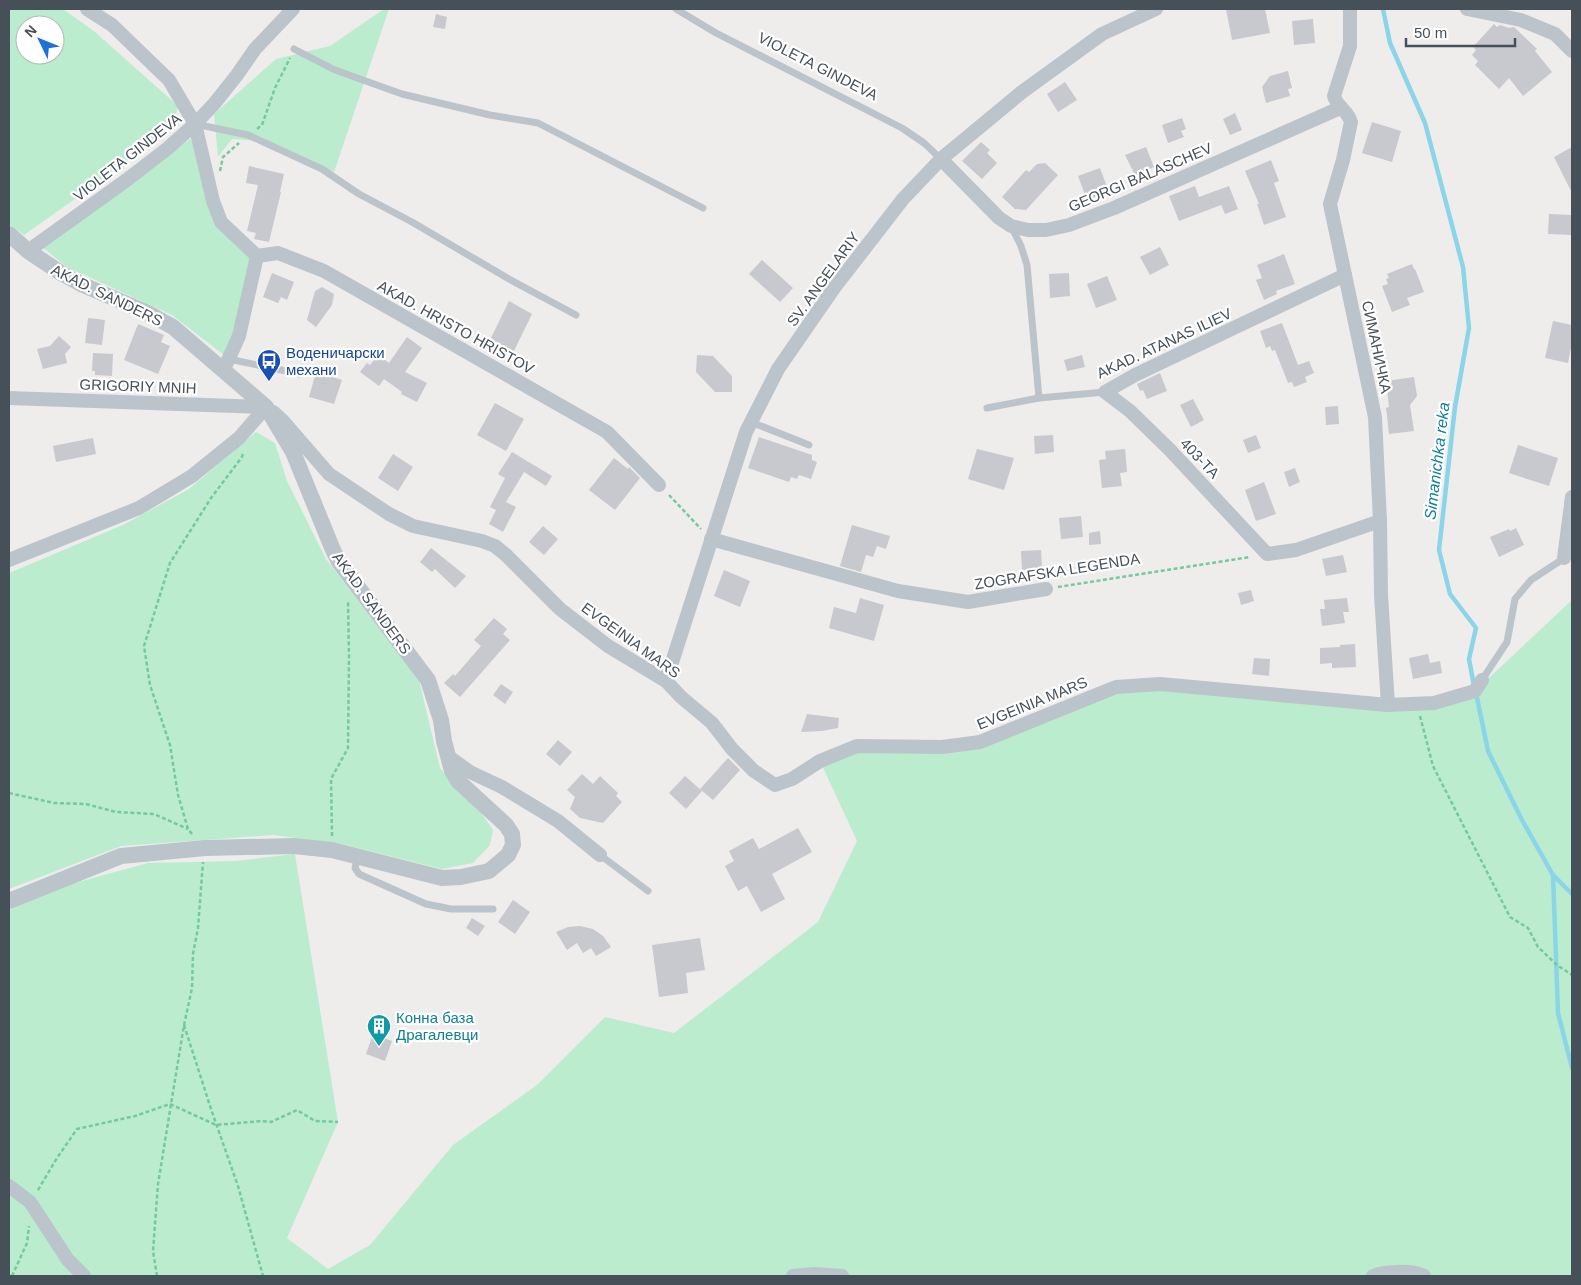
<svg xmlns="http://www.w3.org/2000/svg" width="1581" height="1285" font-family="Helvetica,sans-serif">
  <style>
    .green { fill: #bbecce; fill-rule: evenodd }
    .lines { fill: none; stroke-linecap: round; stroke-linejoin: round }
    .stream { stroke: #8ad5e8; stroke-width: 4.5 }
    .building { fill: #c7c9cf }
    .path { stroke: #75c99e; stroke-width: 2.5; stroke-dasharray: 4 2.5; stroke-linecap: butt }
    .service { stroke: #bbc4cb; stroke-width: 7 }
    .minor { stroke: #bbc4cb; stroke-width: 14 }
    .tertiary { stroke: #bbc4cb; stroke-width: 16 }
    .labels { text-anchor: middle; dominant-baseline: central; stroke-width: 4.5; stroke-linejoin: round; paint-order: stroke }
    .street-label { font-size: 15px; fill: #465059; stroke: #fff }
    .transit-label { font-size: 15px; fill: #164399; stroke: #fff; text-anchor: start }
    .culture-label { font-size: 15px; fill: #0d838f; stroke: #fff; text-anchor: start }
    .water-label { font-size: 16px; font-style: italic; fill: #117e9a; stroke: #fff }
  </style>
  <rect width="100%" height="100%" fill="#efecec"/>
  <g class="green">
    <path d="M9 9H63L95 32 178 106 172 130 24 235 9 224ZM25 25H55V55H25Z"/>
    <path d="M384 9H389L334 172 259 141 232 139 218 157 214 114 276 59 330 46Z"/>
    <path d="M193 137 205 197 257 252 238 331 224 355 172 315 67 267 42 247Z"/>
    <path d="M256 432 275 443 287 481 326 559 419 680 440 768 458 790 482 814 493 830 490 845 473 863 442 869 342 844 273 835 121 846 9 889V573L123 525 189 489Z"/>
    <path d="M1572 600V1276H9V911L38 893 148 863 236 861 295 854 338 1122 287 1238 328 1269 370 1245 453 1145 537 1085 605 1017 674 1033 818 922 857 841 820 761 857 746 980 742 1116 687 1388 705 1475 691Z"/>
  </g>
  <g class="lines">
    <g class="stream">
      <path d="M1383 9 1390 43 1425 123 1463 267 1469 328 1455 407 1439 550 1450 594 1476 628 1469 659 1474 686"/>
      <path d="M1476 693 1488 751 1522 820 1553 875 1572 894"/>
      <path d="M1553 875 1558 1013 1572 1068"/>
    </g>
  </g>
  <g class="building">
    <path d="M1226 9H1265L1270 33 1232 40Z"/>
    <path d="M436 14 447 17 445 29 433 27Z"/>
    <path d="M1313 19 1315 43 1294 45 1292 21Z"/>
    <path d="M1494 24 1497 27 1500 25 1509 28 1514 27 1537 49 1535 51 1552 72 1523 96 1509 78 1499 89 1475 65 1478 61 1472 55 1476 50 1473 47Z"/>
    <path d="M1288 71 1292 88 1288 89 1290 96 1266 103 1262 87 1270 76Z"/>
    <path d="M1065 82 1077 100 1058 112 1047 94Z"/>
    <path d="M1235 113 1242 130 1230 135 1223 119Z"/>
    <path d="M1182 118 1186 129 1181 131 1184 137 1168 143 1162 125Z"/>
    <path d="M1372 122 1401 131 1392 162 1362 153Z"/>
    <path d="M981 142 990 150 987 153 997 163 982 179 962 161Z"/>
    <path d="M1146 147 1154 167 1135 175 1125 155Z"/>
    <path d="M1572 147V193L1554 157Z"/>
    <path d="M1271 160 1279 181 1274 183 1286 217 1264 225 1257 204H1259L1245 171Z"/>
    <path d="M1045 163 1058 175 1026 210 1015 209 1002 197 1026 170 1029 172 1037 164Z"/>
    <path d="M249 166 284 174 280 192H281L269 242 254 239 256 233 247 231 258 185 246 183Z"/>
    <path d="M1100 168 1107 187 1102 188 1104 193 1087 200 1078 176Z"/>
    <path d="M1195 186 1199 197 1229 186 1238 209 1225 214 1221 205 1179 221 1169 196Z"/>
    <path d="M1549 214 1572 215V235L1548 234Z"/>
    <path d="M1160 247 1169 265 1150 275 1140 257Z"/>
    <path d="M1284 254 1295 284 1276 291 1277 294 1264 300 1256 280 1262 278 1257 265Z"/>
    <path d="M762 260 793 288 780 302 749 274Z"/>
    <path d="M1412 264 1414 269H1415L1424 292 1407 298 1410 305 1392 312 1382 286 1388 284 1386 279 1389 278 1387 274Z"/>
    <path d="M272 273 294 282 287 300 281 297 278 303 263 297Z"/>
    <path d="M1069 273 1070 296 1050 298 1049 274Z"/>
    <path d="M1107 276 1117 300 1096 308 1087 284Z"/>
    <path d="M322 287 334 294 332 305 316 327 307 320 315 291Z"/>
    <path d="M509 301 532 314 513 353 490 340Z"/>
    <path d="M88 318 105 320 102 345 85 343Z"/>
    <path d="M1553 321 1572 325V343L1568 363 1545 358Z"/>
    <path d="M1282 323 1298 365 1309 361 1314 373 1305 377 1307 382 1294 387 1292 382 1288 383 1275 350 1272 351 1270 346 1266 348 1260 331Z"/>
    <path d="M138 324 164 335 161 342 170 346 158 374 124 360Z"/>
    <path d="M59 336 71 347 65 354 67 363 43 369 37 349 50 346Z"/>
    <path d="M407 337 422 348 405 372 427 383 417 402 401 394 402 392 384 379 379 386 360 372 367 363 370 365 378 355 389 363Z"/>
    <path d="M93 353 113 354 112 376 95 375V371H92Z"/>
    <path d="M697 355 713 356 732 376V392H715L696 372Z"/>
    <path d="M1082 355 1085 367 1067 371 1064 360Z"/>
    <path d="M316 372 342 380 334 404 309 397Z"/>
    <path d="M1160 373 1167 391 1147 399 1143 390 1140 391 1137 384Z"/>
    <path d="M1414 377 1417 396 1410 405 1414 431 1389 434 1386 408 1389 407 1386 381Z"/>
    <path d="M1193 399 1204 420 1191 427 1180 405Z"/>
    <path d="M495 403 524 419 506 451 477 435Z"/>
    <path d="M1338 406 1339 424 1326 425 1325 407Z"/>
    <path d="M1053 435 1054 452 1035 454 1034 436Z"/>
    <path d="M1256 435 1261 448 1248 453 1243 440Z"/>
    <path d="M759 437 812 455V460L817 462 811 479 799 475 797 479 791 477 789 482 748 468Z"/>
    <path d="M93 438 96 454 56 462 53 446Z"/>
    <path d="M1518 445 1558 458 1549 486 1509 473Z"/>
    <path d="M977 449 1014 458 1004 490 968 479Z"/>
    <path d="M1125 449 1127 472 1120 473 1122 486 1102 488 1099 460 1106 459 1105 451Z"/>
    <path d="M512 452 552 476 546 486 524 472 506 502 516 507 503 532 489 524 496 510 490 507 505 478 498 474Z"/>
    <path d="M393 454 413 467 398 491 378 478Z"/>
    <path d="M614 458 628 469 629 467 640 478 615 510 589 490Z"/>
    <path d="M1295 468 1300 482 1289 487 1284 472Z"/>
    <path d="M1264 482 1276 514 1256 521 1245 490Z"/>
    <path d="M1081 516 1083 537 1061 539 1059 518Z"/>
    <path d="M852 525 890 536 886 549 877 546 873 557 866 555 861 572 840 566Z"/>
    <path d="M543 526 558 539 544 555 529 542Z"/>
    <path d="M1516 528 1524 545 1499 557 1490 537 1509 529 1510 531Z"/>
    <path d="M1100 531 1101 544 1089 545V533Z"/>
    <path d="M431 548 466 576 455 588 435 569 432 572 420 562Z"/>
    <path d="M1041 550 1042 569 1022 570 1021 551Z"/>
    <path d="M1343 555 1347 572 1326 576 1322 559Z"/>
    <path d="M724 570 750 581 740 607 714 596Z"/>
    <path d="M1251 590 1254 601 1241 605 1238 593Z"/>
    <path d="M860 598 884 605 874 641 829 628 834 607 856 613Z"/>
    <path d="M1347 598 1349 612H1343L1345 623 1322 626 1320 609H1325L1324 600Z"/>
    <path d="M494 618 507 629 503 634 510 640 460 697 444 683 453 674 455 676 481 646 474 640Z"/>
    <path d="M1355 644 1356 667 1332 668V663L1320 664V648L1340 647V645Z"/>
    <path d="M1428 654 1430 663 1440 661 1442 673 1413 679 1409 658Z"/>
    <path d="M1254 658 1270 659 1269 676 1252 674Z"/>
    <path d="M501 684 513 692 505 704 493 695Z"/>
    <path d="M807 714 839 718 838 728 822 731 801 732Z"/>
    <path d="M558 740 572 752 560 766 546 754Z"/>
    <path d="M728 758 740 770 713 800 700 789Z"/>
    <path d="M582 774 593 784 600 776 618 793 616 796 622 802 603 823 580 818 570 809 575 797 567 790Z"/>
    <path d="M685 776 702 791 686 809 669 793Z"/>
    <path d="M798 828 812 852 772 874 785 899 761 912 747 886 738 891 725 866 734 861 729 851 753 838 759 849Z"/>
    <path d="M513 900 530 912 515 934 498 922Z"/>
    <path d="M472 918 485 926 478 936 466 928Z"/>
    <path d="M580 926 593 929 603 936 611 947 596 956 591 948 583 953 577 943 567 950 556 932 568 927Z"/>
    <path d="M700 938 705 970 686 973 688 993 659 997 652 945Z"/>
    <path d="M373 1034 392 1041 385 1061 366 1054Z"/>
  </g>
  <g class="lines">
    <g class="path">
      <path d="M257 129 262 125 275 88 290 58"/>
      <path d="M220 171 223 157 239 143"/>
      <path d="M669 495 701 529"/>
      <path d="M1058 587 1250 557"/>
      <path d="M1420 716 1433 766 1510 917 1528 928 1538 947 1557 965 1572 975"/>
      <path d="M9 793 54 803 86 804 116 812 154 814 188 829"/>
      <path d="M192 834 188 829 178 795 170 745 150 685 144 646 170 563 211 498 242 457 243 453"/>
      <path d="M332 836 331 779 348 748 349 657 348 600"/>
      <path d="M184 1025 212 1112 238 1186 263 1276"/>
      <path d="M38 1190 57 1158 77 1129 135 1116 170 1104 216 1125 261 1121 271 1122 297 1110 315 1121 338 1122"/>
      <path d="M12 1276 27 1243 29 1226"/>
      <path d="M157 1276 153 1251 158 1184 184 1025 192 988 193 954 198 928 203 862"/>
    </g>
    <g class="service">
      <path d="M676 9 716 33 902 128 924 143 941 159"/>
      <path d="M294 49 335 70 402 94 490 115 538 123 703 208"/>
      <path d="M195 124 248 135 322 169 359 194 412 222 509 279 576 315"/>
      <path d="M1011 226 1021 246 1027 265 1039 398"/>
      <path d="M229 359 300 374"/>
      <path d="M987 408 1039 398 1105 392"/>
      <path d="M751 422 809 445"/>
      <path d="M1482 680 1507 642 1515 599 1531 580 1572 553"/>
      <path d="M600 855 648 891"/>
      <path d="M358 856 355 868 359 874 426 904 451 909H493"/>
    </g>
    <g class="minor">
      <path d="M87 9 112 25 169 80 195 124 213 201 221 222 257 256"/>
      <path d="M1350 9V46L1334 96C1337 107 1348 111 1351 122L1343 160 1330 204 1375 417 1380 521 1381 595 1388 705"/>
      <path d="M1467 9 1521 20 1555 34 1572 51"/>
      <path d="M941 159 999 218 1011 226 1028 230H1046L1069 225 1114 208 1340 108"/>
      <path d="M28 251 128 179 168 148 195 124 214 104 237 75 255 49 293 9"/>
      <path d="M257 256 278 253 324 271 607 432 659 485"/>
      <path d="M1345 275 1135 375 1105 392 1130 411 1170 450 1267 554 1296 550 1380 521"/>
      <path d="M224 369 239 336 257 256"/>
      <path d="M9 398 266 407"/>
      <path d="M273 412 283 421 329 474 389 514 413 526 482 541 495 546 506 555 560 609 608 646 666 681 681 697 712 723 732 749 754 771 775 785 792 779 820 761 857 746 942 747 980 742 1116 687 1160 684 1388 705 1434 703 1475 691 1482 680"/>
      <path d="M711 539 898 591 968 602 1046 589"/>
      <path d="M1564 558 1572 497"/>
      <path d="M9 560 139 508 192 476 239 438 266 407"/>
      <path d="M666 681 746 432 778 369 834 288 903 199 941 159 1022 92 1102 34 1156 9"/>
      <path d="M449 757 470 772 502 787 558 821 600 855"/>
      <path d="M9 1186 30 1202 68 1260 84 1276"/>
      <path d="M793 1276 814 1274 842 1276"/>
      <path d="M1373 1276C1384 1271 1413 1270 1424 1276"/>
    </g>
    <path class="tertiary" d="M9 234 28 251 61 273 83 285 146 312 173 327 266 407 293 452 333 550 339 562 428 680 441 720 444 741 452 771 458 781 506 825 512 834 513 845 508 855 489 871 461 877 442 878 332 850 294 846 205 848 121 856 9 901"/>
  </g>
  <defs>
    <g id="bus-pin" transform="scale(1.25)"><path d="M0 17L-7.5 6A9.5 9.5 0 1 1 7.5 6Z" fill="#1a4fb4" stroke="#fff"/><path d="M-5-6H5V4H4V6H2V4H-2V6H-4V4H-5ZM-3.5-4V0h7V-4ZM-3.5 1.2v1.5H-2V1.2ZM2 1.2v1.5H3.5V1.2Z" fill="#fff"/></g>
    <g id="building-pin" transform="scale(1.25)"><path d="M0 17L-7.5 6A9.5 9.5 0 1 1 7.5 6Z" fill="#0f9aa8" stroke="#fff"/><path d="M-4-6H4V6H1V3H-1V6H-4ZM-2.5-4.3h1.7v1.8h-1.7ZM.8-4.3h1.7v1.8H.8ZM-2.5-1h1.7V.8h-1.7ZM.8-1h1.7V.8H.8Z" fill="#fff"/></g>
  </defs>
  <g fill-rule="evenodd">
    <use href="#bus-pin" x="269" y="361"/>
    <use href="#building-pin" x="379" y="1026"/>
  </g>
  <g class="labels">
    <g class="street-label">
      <text transform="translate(818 66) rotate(27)">VIOLETA GINDEVA</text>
      <text transform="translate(127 157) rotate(-38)">VIOLETA GINDEVA</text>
      <text transform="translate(1140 177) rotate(-23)">GEORGI BALASCHEV</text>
      <text transform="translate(823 279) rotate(-54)">SV. ANGELARIY</text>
      <text transform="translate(107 295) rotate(26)">AKAD. SANDERS</text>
      <text transform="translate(456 327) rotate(29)">AKAD. HRISTO HRISTOV</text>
      <text transform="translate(1164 343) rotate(-25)">AKAD. ATANAS ILIEV</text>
      <text transform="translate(1377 347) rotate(78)">СИМАНИЧКА</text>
      <text transform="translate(138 386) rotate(2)">GRIGORIY MNIH</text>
      <text transform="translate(1200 458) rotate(46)">403-ТА</text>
      <text transform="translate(1057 571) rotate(-9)">ZOGRAFSKA LEGENDA</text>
      <text transform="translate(372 603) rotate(54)">AKAD. SANDERS</text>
      <text transform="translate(631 640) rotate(36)">EVGEINIA MARS</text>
      <text transform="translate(1032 703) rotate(-22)">EVGEINIA MARS</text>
    </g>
    <g class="transit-label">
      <text x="286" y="352">Воденичарски<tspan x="286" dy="17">механи</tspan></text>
    </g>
    <g class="culture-label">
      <text x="396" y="1017">Конна база<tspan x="396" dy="17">Драгалевци</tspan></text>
    </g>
    <g class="water-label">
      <text transform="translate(1437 461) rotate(-83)">Simanichka reka</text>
    </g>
  </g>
  <rect width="1581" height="1285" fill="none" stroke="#465059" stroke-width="20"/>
  <g transform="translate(40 40) rotate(313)"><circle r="24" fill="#ffffff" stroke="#b5b9bd"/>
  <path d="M0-4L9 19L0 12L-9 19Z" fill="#1f71d7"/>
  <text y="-8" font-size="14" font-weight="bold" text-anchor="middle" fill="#465059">N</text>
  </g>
  <path d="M1406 38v8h109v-8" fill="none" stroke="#465059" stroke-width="2.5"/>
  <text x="1414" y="38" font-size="15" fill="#465059" stroke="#ffffff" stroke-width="4" paint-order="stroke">50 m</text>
</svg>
